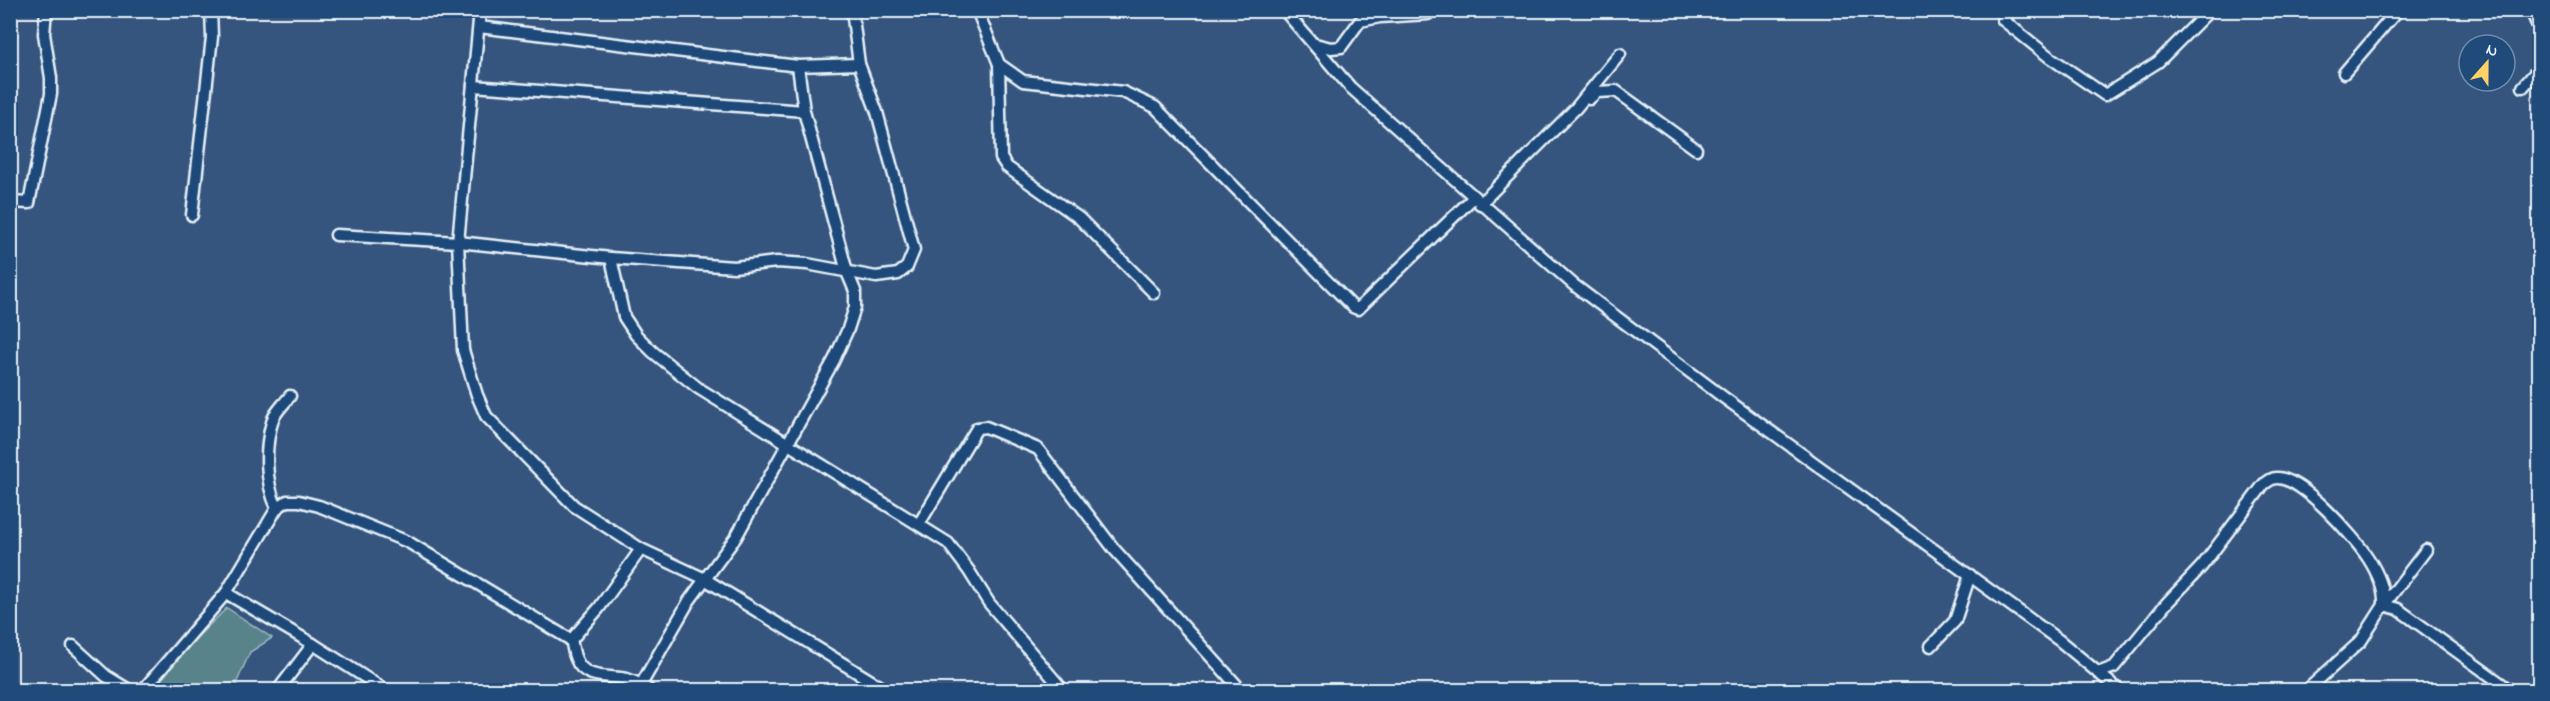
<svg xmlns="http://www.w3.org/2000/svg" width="2550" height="701" font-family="'Indie Flower',sans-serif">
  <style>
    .green { fill: #58838a; stroke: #a0bac1; stroke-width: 1.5 }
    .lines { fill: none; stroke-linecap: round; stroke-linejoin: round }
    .minor-casing { stroke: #e8f1f8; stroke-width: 15 }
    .minor { stroke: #1f4a7a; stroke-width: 10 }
  </style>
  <rect width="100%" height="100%" fill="#35557e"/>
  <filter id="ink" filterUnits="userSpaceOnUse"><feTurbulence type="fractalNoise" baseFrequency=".0167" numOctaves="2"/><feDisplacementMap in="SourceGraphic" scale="12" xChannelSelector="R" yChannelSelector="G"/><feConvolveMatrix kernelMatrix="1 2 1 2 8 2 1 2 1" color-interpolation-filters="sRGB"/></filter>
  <g filter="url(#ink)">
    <path class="green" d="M227 608 272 638 250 652 236 684 243 690H150V683Z"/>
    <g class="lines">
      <g class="minor-casing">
        <g id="minor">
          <path d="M480 10 458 242 463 350 477 395 486 416 574 506 641 549 703 578 886 690"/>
          <path d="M977 10 999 64 1023 81 1123 92 1155 107 1353 307 1358 309 1473 198"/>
          <path d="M1284 10 1350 87 1574 285 1723 397 2060 641 2119 690"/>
          <path d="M2012 10 2003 20 2048 56 2105 95 2158 62 2210 10"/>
          <path d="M2531 10 2540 31"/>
          <path d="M479 27 798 66 859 64"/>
          <path d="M1315 44 1331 48 1341 47 1360 21 1380 17 1428 14 1432 10"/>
          <path d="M999 64 1001 158 1007 167 1079 218 1154 293"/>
          <path d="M2344 73 2398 10"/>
          <path d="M473 86 804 111"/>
          <path d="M2523 87 2540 67"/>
          <path d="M1589 99 1597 92 1616 91 1696 149"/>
          <path d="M10 202 29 203 51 94V78L44 34 46 10"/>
          <path d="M1480 204 1576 108 1620 54"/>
          <path d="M192 215 212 37 211 10"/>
          <path d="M336 235 458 242 611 258 734 267 777 262 807 264 876 277 898 274 907 267 914 250 877 112 859 64 852 10"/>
          <path d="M611 258 624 317 636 335 653 352 698 388 948 543 969 571 989 603 1063 690"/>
          <path d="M277 508C265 482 264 447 273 419 276 411 285 403 290 396"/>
          <path d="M919 524 977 428 986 427 1038 449 1114 549 1241 690"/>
          <path d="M226 593 313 644 385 690"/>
          <path d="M571 640 599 608 641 549"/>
          <path d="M73 646 106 676 129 690"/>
          <path d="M1931 646 1955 621 1970 575"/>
          <path d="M2098 673 2114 667 2166 604 2202 566 2264 484C2268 482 2271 478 2276 478 2301 476 2355 538 2368 558 2377 572 2385 588 2384 605L2398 609 2510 690"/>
          <path d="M143 690 226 593 277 508 287 501H299L319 506 408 542 571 640C573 646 573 653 576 659 584 681 612 675 627 679 636 682 642 685 649 690"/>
          <path d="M278 690 313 644"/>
          <path d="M638 690 689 601 736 537 834 360 848 329 855 307V291L847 272 804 111 798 66"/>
          <path d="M2307 690 2361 641 2384 605 2426 550"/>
        </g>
      </g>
      <use href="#minor" class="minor"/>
    </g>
  </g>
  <rect width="2550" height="701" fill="none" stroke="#1f4a7a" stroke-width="36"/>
  <rect x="18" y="18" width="2514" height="665" fill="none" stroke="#e8f1f8" stroke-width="2" filter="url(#ink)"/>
  <g transform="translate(2487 63) rotate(21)"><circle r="28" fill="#1f4a7a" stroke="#6f8dac" stroke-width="1.5"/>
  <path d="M0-4.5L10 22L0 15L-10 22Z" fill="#ffd166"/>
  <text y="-9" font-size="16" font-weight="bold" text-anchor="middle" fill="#e8f1f8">N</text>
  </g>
</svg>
